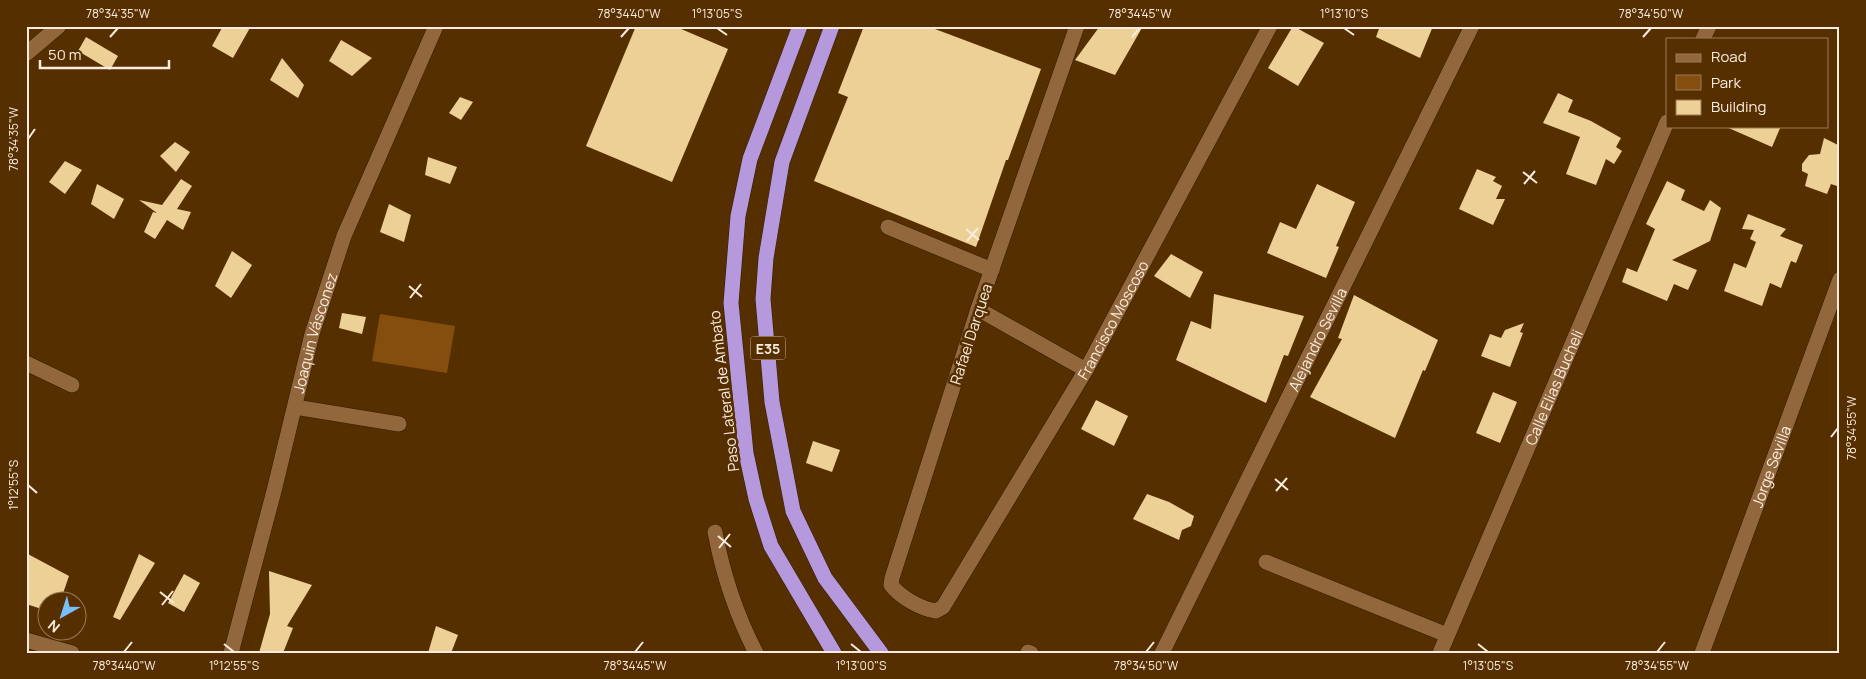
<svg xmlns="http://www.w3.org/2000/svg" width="1866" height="679" font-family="Manrope,sans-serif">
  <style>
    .green { fill: #844f0e }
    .building { fill: #edd096 }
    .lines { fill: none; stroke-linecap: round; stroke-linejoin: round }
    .minor-casing { stroke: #311c05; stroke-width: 16 }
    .highway-casing { stroke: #311c05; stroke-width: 16 }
    .minor { stroke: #92673c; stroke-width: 15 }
    .highway { stroke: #b698dc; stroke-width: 15 }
    .ticks { fill: none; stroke: #fbecdf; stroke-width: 2 }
    .labels { text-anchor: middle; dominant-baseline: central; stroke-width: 5; stroke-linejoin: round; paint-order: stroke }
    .shield { fill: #562f00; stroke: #cab39c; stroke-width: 1 }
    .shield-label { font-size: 14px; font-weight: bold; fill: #fbecdf }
    .street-label { font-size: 15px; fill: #fbecdf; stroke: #562f00 }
    .neatline { fill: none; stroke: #fbecdf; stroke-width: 2 }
    .ticks-label { font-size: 12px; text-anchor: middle; fill: #fbecdf }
  </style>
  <rect width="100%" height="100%" fill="#562f00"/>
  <path class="green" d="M380 314 455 326 447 373 372 361Z"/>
  <g class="building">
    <path d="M223 26H251L233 58 212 46Z"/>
    <path d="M636 26H674L728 49 672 182 586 146Z"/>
    <path d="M864 26H927L1041 69 1008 160H1006L976 247 814 181 848 97 838 93Z"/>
    <path d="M1100 26H1143L1115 75 1075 60Z"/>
    <path d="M1293 26 1324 43 1298 86 1268 68Z"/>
    <path d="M1380 26H1433L1420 58 1376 37Z"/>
    <path d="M86 37 118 56 110 70 78 51Z"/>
    <path d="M341 40 372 58 352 76 329 61Z"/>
    <path d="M282 58 304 85 298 98 270 80Z"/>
    <path d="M1558 93 1573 100 1568 112 1591 121 1621 138 1616 147 1622 151 1614 164 1606 159 1596 185 1566 174 1580 137 1543 123Z"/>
    <path d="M460 97 473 102 461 120 449 113Z"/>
    <path d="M1724 126H1781L1772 147Z"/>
    <path d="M1824 138 1840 146V187L1831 184 1827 194 1805 186 1808 174 1802 171V164L1809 155 1820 154Z"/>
    <path d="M175 142 190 152 176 172 160 156Z"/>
    <path d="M428 157 457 167 450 184 425 175Z"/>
    <path d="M65 161 82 170 65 194 49 182Z"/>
    <path d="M1477 169 1496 177 1493 181 1502 186 1496 199H1505L1493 225 1459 209Z"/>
    <path d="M181 179 192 186 177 209 191 212 183 230 167 220 155 239 144 232 153 212 157 213 139 200 162 205Z"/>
    <path d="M1667 181 1685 190 1681 200 1704 211 1710 200 1721 208 1710 241 1672 260 1697 270 1688 290 1674 284 1667 301 1622 282 1627 268 1637 272 1655 229 1646 224Z"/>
    <path d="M97 184 124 199 114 219 91 204Z"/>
    <path d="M1317 184 1355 202 1336 246 1339 247 1326 278 1267 253 1280 222 1296 229Z"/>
    <path d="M389 204 411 215 404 242 380 232Z"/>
    <path d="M1748 214 1786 229 1780 236 1803 245 1796 263 1791 261 1781 288 1770 283 1762 306 1724 291 1734 263 1746 268 1756 242 1750 239 1754 230 1742 229Z"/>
    <path d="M232 251 252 265 231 298 215 286Z"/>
    <path d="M1171 254 1203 272 1190 298 1154 276Z"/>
    <path d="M1214 294 1304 316 1288 356 1284 355 1266 403 1176 360 1191 321 1211 329Z"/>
    <path d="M1354 295 1438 340 1425 371 1423 370 1395 438 1310 397 1342 339 1338 338Z"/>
    <path d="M342 313 366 317 362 334 339 328Z"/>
    <path d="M1524 323 1520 332 1523 333 1510 367 1481 356 1490 334 1501 338 1505 330Z"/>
    <path d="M1493 392 1517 402 1500 443 1476 433Z"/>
    <path d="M1096 400 1128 416 1114 446 1081 429Z"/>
    <path d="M813 441 840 450 832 472 806 463Z"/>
    <path d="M1147 494 1169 502 1194 516 1191 526 1182 530 1179 540 1133 519Z"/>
    <path d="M26 553 69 576 60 602H48V611L26 604Z"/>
    <path d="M139 554 155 563 120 620 113 617Z"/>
    <path d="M269 571 312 585 287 626 293 628 283 653H259L270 614Z"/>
    <path d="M184 574 200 583 184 612 168 603Z"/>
    <path d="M436 626 458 635 451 653H428Z"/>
  </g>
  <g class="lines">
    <g class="minor-casing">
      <g id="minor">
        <path id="s1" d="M1077 26 978 309 892 578 891 585C900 597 921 609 936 611L943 607 1086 370 1270 26"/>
        <path d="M1703 39 1709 26"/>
        <path d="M26 54 59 26"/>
        <path d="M888 227 992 270"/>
        <path d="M978 309 1086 370"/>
        <path d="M26 363 72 385"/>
        <path d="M295 407 399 424"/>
        <path d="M715 532C723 575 736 614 756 653"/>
        <path d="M1266 562 1447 635"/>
        <path d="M26 640 72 653"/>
        <path d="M1028 652 1031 653"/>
        <path id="s2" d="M231 653 274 491 312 334 344 236 436 26"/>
        <path id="s3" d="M1162 653 1472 26"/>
        <path id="s4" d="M1440 653 1667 122"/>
        <path id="s5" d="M1702 653 1840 279"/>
      </g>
    </g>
    <g class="highway-casing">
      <g id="highway">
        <path d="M800 26 750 159 738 216 731 303 746 453 756 499 771 546 834 653"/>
        <path d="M832 26 782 162 766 258 763 299 772 402 793 511 825 578 881 653"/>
      </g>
    </g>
    <use href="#minor" class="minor"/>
    <use href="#highway" class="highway"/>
  </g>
  <path class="ticks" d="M717 28 727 35M1344 28 1354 35M110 37 118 28M621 37 629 28M1132 37 1140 28M1643 37 1651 28M28 139 35 129M1523 172 1537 183M1524 184 1535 171M966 229 979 240M967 241 978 228M409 286 422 297M410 298 421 284M1831 437 1838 428M1275 479 1288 490M28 485 37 493M1276 491 1287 478M718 536 731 547M719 548 730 534M160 592 174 603M162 605 173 591M224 644 234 652M851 644 861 652M1478 644 1488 652M124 652 132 642M635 652 643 642M1146 652 1154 642M1657 652 1665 642"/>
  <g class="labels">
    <rect class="shield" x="750.5" y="336.5" width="35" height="23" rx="4"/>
    <g class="shield-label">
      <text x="768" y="348">E35</text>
    </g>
    <g class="street-label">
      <text stroke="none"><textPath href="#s1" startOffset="984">Francisco Moscoso</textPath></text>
      <text stroke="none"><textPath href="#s2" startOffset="331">Joaquin Vásconez</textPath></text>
      <text transform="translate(971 334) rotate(-72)">Rafael Darquea</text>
      <text stroke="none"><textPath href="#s3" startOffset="350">Alejandro Sevilla</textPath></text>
      <text stroke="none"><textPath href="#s4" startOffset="289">Calle Elias Bucheli</textPath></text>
      <text transform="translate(724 391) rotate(-97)">Paso Lateral de Ambato</text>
      <text stroke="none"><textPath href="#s5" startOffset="199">Jorge Sevilla</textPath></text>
    </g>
  </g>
  <rect width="1866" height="679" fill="none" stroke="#562f00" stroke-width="55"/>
  <rect x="1666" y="38" width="162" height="90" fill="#562f00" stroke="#987b59"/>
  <rect x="1676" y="54" width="25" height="8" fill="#92673c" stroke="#987b59"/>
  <text x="1711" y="62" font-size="15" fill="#fbecdf">Road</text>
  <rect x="1676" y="75" width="25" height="15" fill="#844f0e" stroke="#987b59"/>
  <text x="1711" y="88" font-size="15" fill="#fbecdf">Park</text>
  <rect x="1676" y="100" width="25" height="15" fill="#edd096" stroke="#987b59"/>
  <text x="1711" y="112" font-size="15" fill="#fbecdf">Building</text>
  <g transform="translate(62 616) rotate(219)"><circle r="24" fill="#562f00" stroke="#987b59"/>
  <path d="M0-4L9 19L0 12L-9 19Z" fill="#79bff8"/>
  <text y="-8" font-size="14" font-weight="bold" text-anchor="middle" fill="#fbecdf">N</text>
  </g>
  <path d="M40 60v8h129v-8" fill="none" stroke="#fbecdf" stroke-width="2.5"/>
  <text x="48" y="60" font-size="15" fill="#fbecdf" stroke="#562f00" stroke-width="4" paint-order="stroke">50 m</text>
  <rect x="28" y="28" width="1810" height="624" class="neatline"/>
  <g class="ticks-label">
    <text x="118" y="18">78°34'35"W</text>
    <text x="629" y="18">78°34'40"W</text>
    <text x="717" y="18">1°13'05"S</text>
    <text x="1140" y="18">78°34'45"W</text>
    <text x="1344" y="18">1°13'10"S</text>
    <text x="1651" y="18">78°34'50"W</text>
    <text transform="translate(14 139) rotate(-90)" y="4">78°34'35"W</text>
    <text transform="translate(1852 428) rotate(-90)" y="4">78°34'55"W</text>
    <text transform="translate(14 485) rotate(-90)" y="4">1°12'55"S</text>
    <text x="124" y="670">78°34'40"W</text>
    <text x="234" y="670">1°12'55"S</text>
    <text x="635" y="670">78°34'45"W</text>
    <text x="861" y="670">1°13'00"S</text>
    <text x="1146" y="670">78°34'50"W</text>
    <text x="1488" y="670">1°13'05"S</text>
    <text x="1657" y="670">78°34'55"W</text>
  </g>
</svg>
